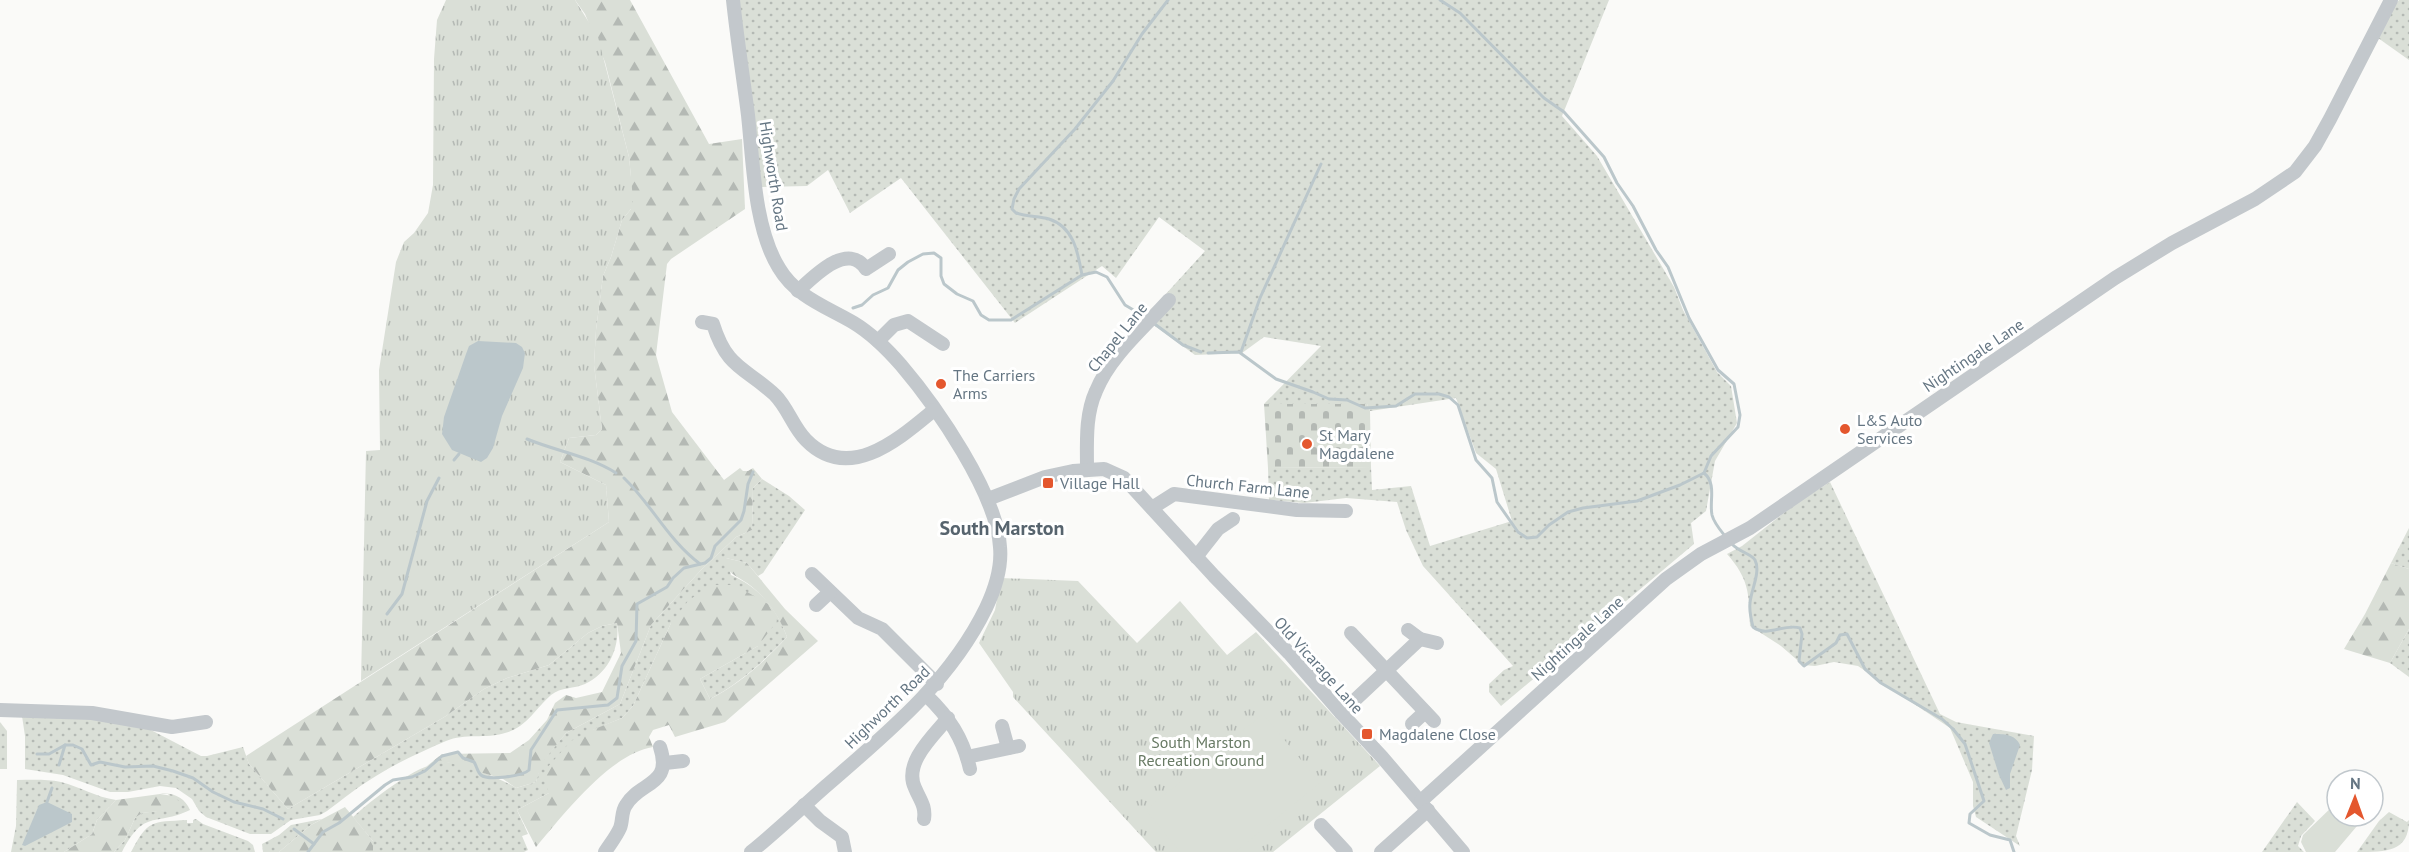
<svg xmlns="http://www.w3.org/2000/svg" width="2409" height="852" font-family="'PT Sans',sans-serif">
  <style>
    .grass { fill: url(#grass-dots) }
    .forest { fill: url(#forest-firs) }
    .cemetery { fill: url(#cemetery-stones) }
    .park { fill: url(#park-tufts) }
    .pitch { fill: #dadfd7 }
    .water { fill: #bbc7cb }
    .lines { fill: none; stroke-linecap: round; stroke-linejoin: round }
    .stream { stroke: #bbc7cb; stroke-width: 3 }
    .minor { stroke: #c3c8cc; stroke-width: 14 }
    .poi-dot { fill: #e4572e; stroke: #fff; stroke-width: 2 }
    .labels { text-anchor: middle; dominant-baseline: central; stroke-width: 6; stroke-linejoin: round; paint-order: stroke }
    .street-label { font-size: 16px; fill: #657683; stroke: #fff }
    .poi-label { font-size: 16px; fill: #657683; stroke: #fff; text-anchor: start }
    .park-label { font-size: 16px; fill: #687a64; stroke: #fff }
    .quarter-label { font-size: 20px; font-weight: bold; fill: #57646e; stroke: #fff }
  </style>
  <defs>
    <pattern id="grass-dots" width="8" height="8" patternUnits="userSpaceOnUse" patternTransform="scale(1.5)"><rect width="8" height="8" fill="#dadfd7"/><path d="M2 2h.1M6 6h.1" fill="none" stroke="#b4b9b4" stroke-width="1.8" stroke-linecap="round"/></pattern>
    <pattern id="forest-firs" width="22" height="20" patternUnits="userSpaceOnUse" patternTransform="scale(1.5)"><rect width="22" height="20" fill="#dadfd7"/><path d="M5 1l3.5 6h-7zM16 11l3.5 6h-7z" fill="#b4b9b4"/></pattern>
    <pattern id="cemetery-stones" width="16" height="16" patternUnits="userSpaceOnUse" patternTransform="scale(1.5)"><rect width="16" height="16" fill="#dadfd7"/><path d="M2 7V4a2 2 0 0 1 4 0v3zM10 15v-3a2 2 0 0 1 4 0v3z" fill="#b4b9b4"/></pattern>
    <pattern id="park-tufts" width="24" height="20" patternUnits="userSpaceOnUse" patternTransform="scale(1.5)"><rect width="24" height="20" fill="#dadfd7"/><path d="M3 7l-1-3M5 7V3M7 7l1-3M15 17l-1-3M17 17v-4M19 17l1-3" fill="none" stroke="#b4b9b4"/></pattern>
  </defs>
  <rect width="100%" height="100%" fill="#fafaf8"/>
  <g class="grass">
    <path d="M738 0H1609L1562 116 1597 156 1674 287 1683 310 1717 372 1731 386 1737 423 1715 461 1706 511 1691 523 1694 544 1501 706 1489 692V684L1504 670 1513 666 1423 566 1406 530 1397 502 1346 498 1304 503 1269 500 1268 468 1371 467 1372 490 1411 486 1430 546 1512 521 1496 469 1476 453 1456 398 1370 411 1367 404H1264L1321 346 1264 337 1242 353 1195 355 1144 318 1205 251 1159 217 1116 278 1102 266 1015 323 901 178 850 213 828 170 807 186 761 187Z"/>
    <path d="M2399 0H2409V60L2378 38 2393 7Z"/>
    <path d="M762 479 789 496 805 510 763 573 758 576 747 563 726 558 731 575C759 587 777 609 787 637 764 661 739 684 710 699L700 679 758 646 671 623 633 706 622 718 593 730 549 793 517 810 528 834 522 836 528 850 524 852H373V841L353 817C372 800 421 760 447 762 463 764 503 779 516 788L536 782 541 763 566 733 620 704 651 625 701 570 736 537 752 530 753 488Z"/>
    <path d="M1830 482 1940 714 1956 722 2034 736 2032 770 2016 836 2020 846 1976 817 1973 806V782L1950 728 1858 666 1834 662 1815 666 1803 665 1781 646 1750 626C1749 593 1749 579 1727 554L1742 546 1795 504Z"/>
    <path d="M2409 528V569L2391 563Z"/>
    <path d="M617 623C620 647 609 673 585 684 574 689 561 687 551 695 536 708 526 728 505 733 486 739 465 733 446 741 423 751 398 762 376 776 359 786 343 799 327 811L320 815 291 820 271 834H250L206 817 199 811 192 799 176 788 160 786 128 792H110L63 775 25 769V736L22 716 88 717 149 729 201 756H207L243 747 249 764 288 809 446 716 484 689 507 678 549 665 588 633 602 626Z"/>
    <path d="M2409 629V677L2390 663Z"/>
    <path d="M0 722 7 731V769H0Z"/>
    <path d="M17 780C32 780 46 779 61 782 80 787 96 797 116 800L97 820 92 834 64 852H11L16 826Z"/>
    <path d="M160 794C173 792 185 798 190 810 154 827 145 808 122 852H114L125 840 135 818 142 813 180 808 168 794Z"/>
    <path d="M2297 802 2315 821 2301 836 2298 846 2304 852H2262Z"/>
    <path d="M2389 812 2407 822 2409 820C2409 852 2387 852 2357 852L2379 821Z"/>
    <path d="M196 819 203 824 248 841 253 845 255 852H131C148 820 151 822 187 820V823H193V820Z"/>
    <path d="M322 819 311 825 279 852H263L262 844 279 835 291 825Z"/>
  </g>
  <g class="forest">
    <path d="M575 0H630L709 144 742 139 745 209 671 259 667 264 656 355 672 412 724 480 740 468 743 471H748L753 468 762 479 753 488 752 530 736 537 701 570 651 625 620 704 566 733 542 763 536 782 516 788 503 779 447 762 427 766 442 754 510 753 529 740 547 720 555 703 566 695 576 698 602 692 621 653 617 623 602 626 588 633 549 665 507 678 484 689 446 716 288 809 249 764 246 756 609 522 606 485 560 462 569 438 596 435 602 429 594 365 596 330 603 276 611 257 622 220 631 209V177L629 157 605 62 585 14Z"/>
    <path d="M726 558 747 563 785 609 818 641 725 722 675 737 669 725 653 730 649 737 653 747C610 754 564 814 536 847L517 810 549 793 545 780V770L571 741 592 730 622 718 633 706 671 623 688 601 710 585H735L768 604 777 621 758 646 700 679 710 699C739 685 765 661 787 637 779 615 766 597 747 583 738 577 731 575 725 565Z"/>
    <path d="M2391 563 2409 569V629L2390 663 2344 649 2365 614Z"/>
    <path d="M160 794 173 796 181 803 180 809 142 813 135 818 125 840 114 852H64L92 834 97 820 116 800Z"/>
    <path d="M345 807 373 841V852H279L311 825Z"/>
  </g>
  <path class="cemetery" d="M1264 404H1367L1370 411 1371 467 1268 468Z"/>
  <g class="park">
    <path d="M446 0H575L598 37 629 157 631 177 633 200 631 209 622 220 611 257 603 276 596 330 594 365 602 429 596 435 569 438 560 462 606 485 609 522 361 681 366 451 380 450 379 370 396 262 404 242 414 233 428 213 433 185 434 59 437 20Z"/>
    <path d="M1001 578 1078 581 1137 643 1180 601 1227 655 1256 632 1380 766 1273 852H1156L1013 697V692L979 643 995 610Z"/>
  </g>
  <g class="pitch">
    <path d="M1263 714 1320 783 1235 852H1180L1146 810Z"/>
    <path d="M2337 802V816H2362L2357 826 2335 852H2306L2301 842 2303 835Z"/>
  </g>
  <g class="water">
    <path d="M478 341 516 343 522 347 525 353 523 368 502 416 493 448 487 458 481 462 452 450 442 434 444 417 466 354 469 346Z"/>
    <path d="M1993 734C2004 734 2015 734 2020 745L2010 774V788L2006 790 1999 775 1989 743Z"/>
    <path d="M47 802 72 814V822L25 846 22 845 39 805Z"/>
  </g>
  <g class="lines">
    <g class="stream">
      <path d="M1440 0 1460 13 1544 98 1564 112 1604 157 1617 183 1633 206 1656 250 1668 267 1689 318 1718 370 1734 384 1740 415 1738 427 1711 456 1704 473"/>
      <path d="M1082 275C1078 253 1074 227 1049 219 1038 216 1027 217 1016 213L1012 209 1014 199 1019 189 1075 129 1113 81 1142 34 1168 0"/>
      <path d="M853 308 862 305 873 295 888 288 898 270 908 262 923 254 934 253 941 258V276L944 284 957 294 973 301 981 315 989 320H1011L1082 275 1096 272 1107 277 1125 305 1147 318"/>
      <path d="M1152 322 1183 345 1201 352"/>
      <path d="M1241 352 1260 298 1321 164"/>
      <path d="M1208 353 1239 352 1276 379 1313 392 1329 399 1347 400 1365 408 1396 406 1415 394H1439L1449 397 1458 405 1476 460 1492 478 1497 502 1518 532 1527 538 1537 537 1549 525 1568 512 1583 508 1637 501 1680 485 1704 473"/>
      <path d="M527 439C556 451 589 456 616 473"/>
      <path d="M454 460 459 454"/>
      <path d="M1704 473C1717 484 1709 501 1712 515 1714 523 1721 531 1725 536"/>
      <path d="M624 478C652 505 668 540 700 564"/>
      <path d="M1732 544C1739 552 1752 554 1755 560 1761 572 1751 590 1750 603 1749 611 1751 619 1753 627 1767 638 1784 623 1800 628L1802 634 1799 661 1804 666 1836 643 1840 635 1847 634 1865 669 1881 683 1942 719 1953 729 1965 744 1984 801 1970 814 1969 823 1990 835 2010 840 2014 852"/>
      <path d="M387 614 402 594 427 501 439 478"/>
      <path d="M37 754H49L65 745H73L82 749 91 765 100 762 125 767 153 766 173 771 193 778 213 792 234 802 263 809 283 819"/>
      <path d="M59 765 65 745"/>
      <path d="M47 802 52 788"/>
      <path d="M294 829 314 844"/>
      <path d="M308 852 323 832 339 823 385 785 393 780 412 777 425 771 442 756 458 752 463 758 474 762C477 766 477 772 481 775 488 781 523 776 529 770L531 750 557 710 608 705 617 698 622 666 636 641 637 604 667 587 673 578 684 568 705 563 711 558 715 546 741 520 744 511 748 484 753 472"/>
    </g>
    <g class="minor">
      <path d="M733 0C737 38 743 76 748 115 753 161 754 228 779 268 796 297 827 307 854 323 872 334 887 349 901 365 936 406 997 494 1000 547 1002 568 995 589 986 608 950 682 887 733 826 786 801 808 777 831 751 852"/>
      <path d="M798 291C814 276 848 241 866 269L889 254"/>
      <path d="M702 322 713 324C727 369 745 367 775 395 788 408 793 427 806 440 849 484 900 438 934 410"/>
      <path d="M878 341 894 325 908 321 943 344"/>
      <path d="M1087 469C1087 443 1085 415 1096 391 1110 356 1145 327 1169 300"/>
      <path d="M988 499 1045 477 1073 471 1104 469 1124 478 1214 576 1289 653 1341 713 1382 757 1463 852"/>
      <path d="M1152 508 1174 494 1297 510 1346 511"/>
      <path d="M1196 557 1218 529 1233 519"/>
      <path d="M812 574 858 618 882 629 937 684"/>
      <path d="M816 605 830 592"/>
      <path d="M1408 630 1420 639 1437 643"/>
      <path d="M1351 633 1434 721"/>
      <path d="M926 695C949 717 963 738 970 769"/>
      <path d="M0 710 92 713 172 727 206 722"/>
      <path d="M1341 713 1420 639"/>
      <path d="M1412 724 1425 712"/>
      <path d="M1002 726 1008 748"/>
      <path d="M967 757 1019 746"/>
      <path d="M665 763 683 761"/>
      <path d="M1421 801 1666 579 1701 554 1750 528 2115 278 2172 243 2255 199 2295 172 2315 146 2330 119 2391 0"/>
      <path d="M804 805 820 821 842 837 845 852"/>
      <path d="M924 819C926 806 920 800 915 788 903 763 933 736 948 718"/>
      <path d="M1321 825 1346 852"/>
      <path d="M605 852C610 844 616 837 620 828 623 821 621 812 626 805 640 781 673 786 660 747"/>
      <path d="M1381 852 1428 810"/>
    </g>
  </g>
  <g class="poi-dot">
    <circle cx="941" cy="384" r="6"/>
    <circle cx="1845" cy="429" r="6"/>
    <circle cx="1307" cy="444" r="6"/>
    <rect x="1042" y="477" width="12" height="12" rx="3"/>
    <rect x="1361" y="728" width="12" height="12" rx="3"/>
  </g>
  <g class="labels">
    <g class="street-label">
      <text transform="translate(774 176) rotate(81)">Highworth Road</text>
      <text transform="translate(1117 337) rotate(-51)">Chapel Lane</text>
      <text transform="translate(1973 355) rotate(-34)">Nightingale Lane</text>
      <text transform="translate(1248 486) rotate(6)">Church Farm Lane</text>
      <text transform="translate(1577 638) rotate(-42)">Nightingale Lane</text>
      <text transform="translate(1319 665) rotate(48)">Old Vicarage Lane</text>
      <text transform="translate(887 707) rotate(-44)">Highworth Road</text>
    </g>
    <g class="poi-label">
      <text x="953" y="375">The Carriers<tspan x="953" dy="18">Arms</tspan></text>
      <text x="1857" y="420">L&amp;S Auto<tspan x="1857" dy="18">Services</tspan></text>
      <text x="1319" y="435">St Mary<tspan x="1319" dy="18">Magdalene</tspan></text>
      <text x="1060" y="483">Village Hall</text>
      <text x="1379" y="734">Magdalene Close</text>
    </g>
    <g class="park-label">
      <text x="1201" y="742">South Marston<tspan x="1201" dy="18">Recreation Ground</tspan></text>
    </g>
    <g class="quarter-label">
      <text x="1002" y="528">South Marston</text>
    </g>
  </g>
  <g transform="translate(2355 798) rotate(1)"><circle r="28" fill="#ffffff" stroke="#c1c8cd" stroke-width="1.5"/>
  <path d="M0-4.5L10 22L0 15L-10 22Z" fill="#e4572e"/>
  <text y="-9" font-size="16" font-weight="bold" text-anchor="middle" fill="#657683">N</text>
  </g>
</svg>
